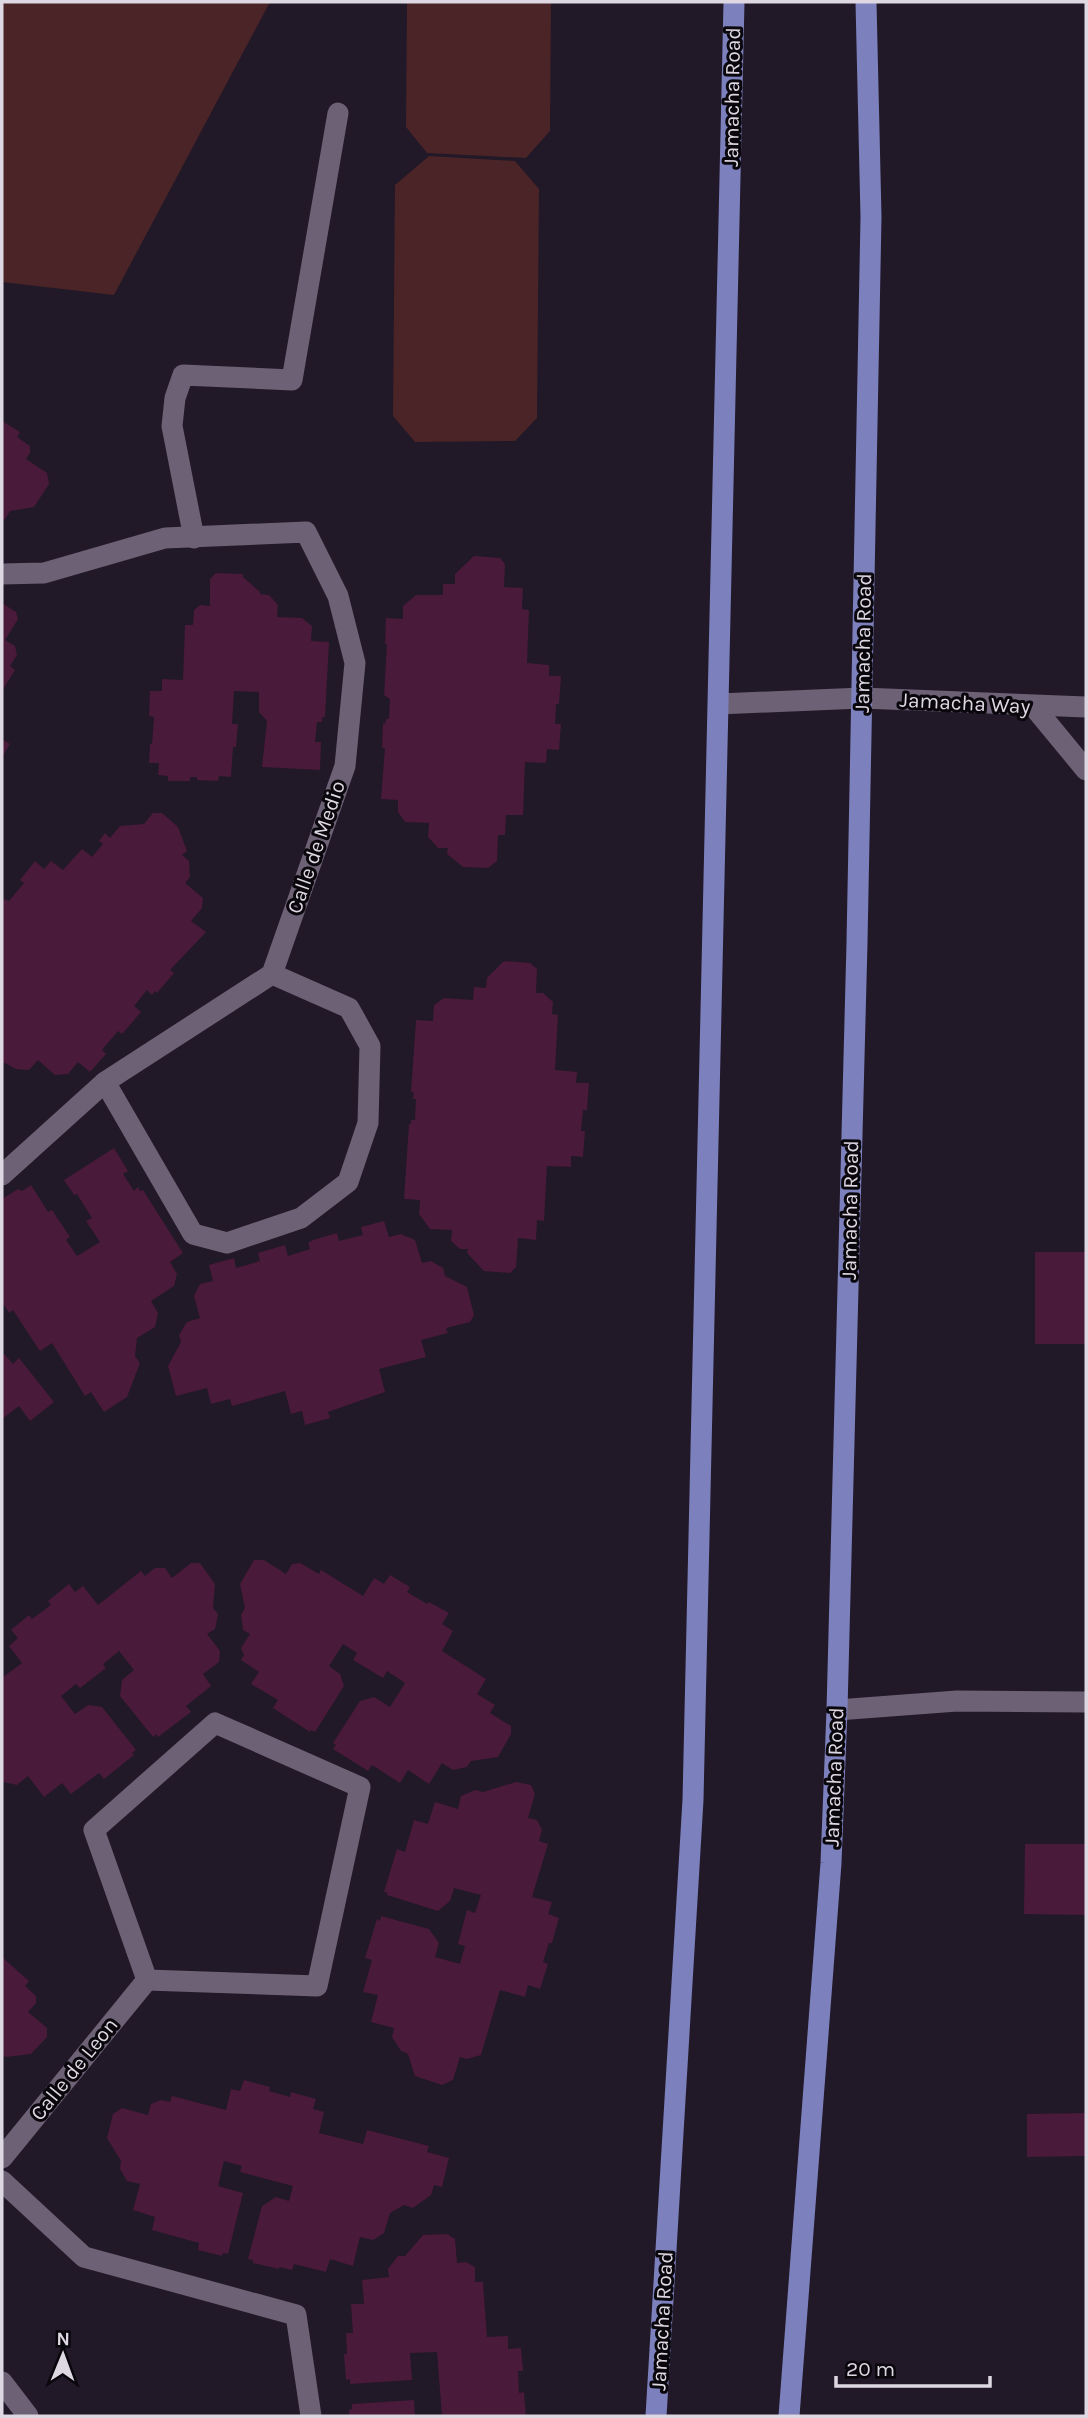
<svg xmlns="http://www.w3.org/2000/svg" width="1088" height="2418" font-family="Karla,sans-serif">
  <style>
    .green { fill: #4a2426 }
    .building { fill: #491a39 }
    .lines { fill: none; stroke-linecap: round; stroke-linejoin: round }
    .minor { stroke: #6c6175; stroke-width: 21 }
    .major { stroke: #7c80bc; stroke-width: 21 }
    .labels { text-anchor: middle; dominant-baseline: central; stroke-width: 6; stroke-linejoin: round; paint-order: stroke }
    .street-label { font-size: 21px; fill: #ded8e3; stroke: #09060c }
  </style>
  <rect width="100%" height="100%" fill="#211828"/>
  <g class="green">
    <path d="M2 2H270L114 295 2 282Z"/>
    <path d="M407 2H551L550 131 526 158 427 153 406 127Z"/>
    <path d="M429 156 515 161 539 189 537 418 515 441 415 442 393 416 395 185Z"/>
  </g>
  <g class="building">
    <path d="M2 421 20 432 17 437 30 446V453L26 459 47 473 49 484 34 507 10 511 5 519 2 520Z"/>
    <path d="M474 556 500 558 505 564 504 587 523 588 522 609 529 610 527 663 549 665V676H561L559 704H556L555 724H561L559 750 547 749 546 763 525 762 523 815H506L505 835H498L497 861 488 868 463 867 447 854 448 848H438L428 837 429 823 405 822 398 812V800L381 799 385 748H382L383 723 385 724 386 719H389L390 699 384 695 387 644H385L386 618 403 619V606L416 595H443V584H455V574Z"/>
    <path d="M216 573 243 574V577L260 592V594L269 595 278 605 277 617 302 618 312 626 311 641 329 642 325 717H322V722H317L315 742H321L320 770 262 767 267 721 259 712V692L234 691 232 724H238L236 747H233L231 777 219 776 218 781 197 780V777H190V781H168V776L158 775 159 763H149L150 744H152L154 717 149 716 150 691H162V679L183 680 185 625H193L194 610 200 605 210 606V579Z"/>
    <path d="M2 603 16 612 18 619 5 640 15 646 17 655 10 666 15 670 2 691Z"/>
    <path d="M2 739 10 744 2 757Z"/>
    <path d="M153 813H162L178 827 187 851 182 855 189 861 190 877 185 883 203 898 202 908 191 921 206 932 170 970 174 973 157 993 155 991 152 995 147 990 134 1006 141 1012 122 1034 118 1031 102 1050 106 1054 90 1072 78 1062 68 1074 55 1075 38 1060 29 1070 16 1069 5 1063 2 1064V902L5 899 9 901 24 883 20 880 35 861 44 869 51 861 63 870 82 849 92 857 103 844 99 841 105 833 110 838 120 826 144 824Z"/>
    <path d="M504 961 530 963 537 969 536 993H543L553 1002 552 1014 558 1015 555 1070 577 1072 576 1083H589L587 1110H583L581 1131H585L583 1157 571 1156V1167L547 1166 544 1221 537 1220 536 1240 518 1238 516 1267 510 1273 484 1271 467 1253 468 1249H460L451 1241 452 1230 430 1229 419 1214 420 1200 404 1199 409 1124H411V1120H415L416 1099H413L414 1093 411 1092 416 1020 433 1021 434 1005 444 998 473 1000 474 987 486 988 487 978Z"/>
    <path d="M114 1148 128 1171 123 1174 134 1191 138 1187 140 1191 143 1190 183 1253 170 1262 177 1274 174 1286 151 1301 158 1313 155 1327 137 1338 135 1356 140 1363 127 1397 104 1412 91 1392 85 1396 52 1343 40 1351 13 1310 9 1313 2 1302V1199L18 1189 22 1191 31 1185 48 1212 52 1210 70 1237 66 1240 77 1256 100 1242 86 1221 92 1218 77 1194 74 1195 64 1180Z"/>
    <path d="M384 1221 389 1237 401 1234 415 1240 422 1263 431 1261 443 1268 445 1276 467 1287 474 1315 470 1322 446 1328 448 1333 421 1340 426 1357 379 1369 385 1392 328 1412 330 1418 305 1425 302 1411 291 1414 285 1391 232 1406 230 1399 211 1404 207 1388 176 1396 168 1366 181 1342 179 1335 187 1322 200 1318 194 1296 200 1284 213 1281 209 1265 234 1258 236 1268 260 1261 258 1253 285 1245 288 1256 310 1249 308 1243 313 1240 337 1233 339 1241 363 1235 361 1227Z"/>
    <rect x="1035" y="1252" width="51" height="92"/>
    <path d="M2 1354 5 1355 13 1364 19 1358 54 1402 30 1421 19 1406 2 1419Z"/>
    <path d="M254 1560H264L286 1574 292 1564 300 1563 319 1574 321 1570 363 1596 374 1578 384 1584 390 1575 410 1587 407 1592 427 1604 429 1602 449 1613 442 1624 453 1631 442 1651 486 1679 477 1694 495 1705 490 1713 511 1726V1734L498 1757 471 1761 467 1767 453 1770 442 1763 429 1784 408 1770 400 1783 372 1765 368 1771 333 1749 336 1745 333 1743 360 1701 374 1697 390 1707 405 1683 387 1671 383 1678 353 1660 357 1653 343 1644 329 1666 340 1674 344 1686 315 1732 311 1730 310 1732 273 1708 278 1700 251 1684 259 1672 241 1660 244 1655 241 1648 250 1634 243 1630 241 1615 245 1608 240 1584Z"/>
    <path d="M191 1563H200L215 1584 213 1608 218 1614 215 1629 207 1634 220 1651 219 1662 203 1674 211 1686 186 1706 191 1712 158 1737 156 1734 153 1737 120 1696 122 1680 134 1670 119 1651 103 1664 106 1668 80 1688 76 1684 61 1696 75 1714 88 1705 102 1707 136 1750 132 1753 134 1755 104 1779 99 1773 71 1794 62 1783 44 1797 28 1776 17 1785 3 1782 2 1681 4 1679 3 1677 22 1663 9 1646 18 1638 11 1630 29 1615 32 1619 51 1605 48 1601 69 1584 75 1592 83 1586 98 1605 141 1571 145 1576 155 1568H165L172 1578Z"/>
    <path d="M516 1782 531 1785 535 1794 528 1818 537 1820 542 1830 539 1841 548 1844 532 1897 552 1902 548 1914 559 1918 552 1943H549L543 1962 548 1964 540 1989 528 1985 525 1997 500 1990 481 2055 467 2059 460 2057 453 2080 442 2085 415 2076 408 2054 401 2051 392 2037 394 2028 371 2022 378 1995 363 1992 372 1960 365 1958 377 1919 380 1921 381 1916 429 1929 439 1943 435 1957 460 1964 465 1946 458 1944 467 1910 475 1913 481 1895 454 1888 450 1901 438 1911 387 1895V1892H384L397 1849 405 1852 414 1820 428 1824 435 1802 458 1809 461 1796 475 1790 483 1792Z"/>
    <path d="M1025 1844H1086V1915L1024 1914Z"/>
    <path d="M2 1957 29 1981 25 1986 36 1996V2003L28 2012 47 2028V2037L31 2054 6 2057 4 2056 2 2058Z"/>
    <path d="M244 2080 270 2087 269 2091 290 2097 291 2092 316 2099 313 2109 324 2112 319 2133 363 2144 367 2130 429 2146 427 2152 449 2158 442 2187 434 2185 431 2195 413 2208 404 2205 390 2213 384 2233 373 2240 360 2237 353 2266 330 2259 326 2272 294 2264 292 2270 279 2267V2269L253 2263V2260L248 2259 262 2206 276 2197 289 2201 293 2186 240 2172 242 2166 224 2161 218 2186 243 2193 228 2254 223 2253 222 2256 198 2250 199 2243 152 2230 155 2217 133 2210 140 2184 127 2181 120 2169 121 2161 107 2138 113 2114 122 2108 148 2115 151 2104 161 2100 170 2102 172 2096 226 2110 231 2089 240 2091Z"/>
    <path d="M1086 2113V2156L1027 2157V2114Z"/>
    <path d="M447 2234 455 2239 457 2263 466 2262 475 2267V2282H483L487 2337 508 2336V2349L521 2348 523 2371H518L519 2393 524 2392 526 2416H442L437 2352 410 2353 412 2380 350 2384V2379L346 2380 344 2354H347L346 2333H353L351 2304H364L362 2280 389 2277 388 2269 398 2256H405L423 2235Z"/>
    <path d="M414 2400 415 2416H349V2410L352 2409V2404Z"/>
  </g>
  <g class="lines">
    <g class="minor">
      <path d="M194 538 172 426 175 398 183 375 292 380 338 113"/>
      <path d="M2 574 44 573 165 538 306 532 338 596 355 663 345 766 272 974 105 1082 2 1175"/>
      <path d="M719 704 862 698 1086 707"/>
      <path d="M1034 707 1086 770"/>
      <path d="M105 1082 193 1234 227 1243 301 1218 348 1182 368 1123 370 1046 349 1008 272 974"/>
      <path d="M837 1710 957 1701 1086 1702"/>
      <path d="M215 1723 360 1787 317 1986 147 1980 94 1830Z"/>
      <path d="M2 2158 147 1980"/>
      <path d="M2 2181 84 2257 296 2315 311 2416"/>
      <path d="M2 2382 28 2416"/>
    </g>
    <g class="major">
      <path d="M656 2416 693 1800 734 2"/>
      <path d="M789 2416 831 1863 837 1710 857 943 871 217 866 2"/>
    </g>
  </g>
  <g class="labels">
    <g class="street-label">
      <text transform="translate(732 97) rotate(-89)">Jamacha Road</text>
      <text transform="translate(863 643) rotate(-89)">Jamacha Road</text>
      <text transform="translate(965 703) rotate(3)">Jamacha Way</text>
      <text transform="translate(316 847) rotate(-71)">Calle de Medio</text>
      <text transform="translate(850 1210) rotate(-89)">Jamacha Road</text>
      <text transform="translate(834 1777) rotate(-88)">Jamacha Road</text>
      <text transform="translate(74 2069) rotate(-51)">Calle de Leon</text>
      <text transform="translate(662 2321) rotate(-87)">Jamacha Road</text>
    </g>
  </g>
  <rect width="1088" height="2418" fill="none" stroke="#ded8e3" stroke-width="7"/>
  <g transform="translate(63 2355) rotate(1)" stroke="#09060c" stroke-width="5" paint-order="stroke">
  <path d="M0-5L12 26L0 18L-12 26Z" fill="#ded8e3"/>
  <text y="-10" font-size="19" font-weight="bold" text-anchor="middle" fill="#ded8e3">N</text>
  </g>
  <path d="M836 2376v10h154v-10" fill="none" stroke="#ded8e3" stroke-width="3.5"/>
  <text x="846" y="2376" font-size="21" fill="#ded8e3" stroke="#09060c" stroke-width="5" paint-order="stroke">20 m</text>
</svg>
